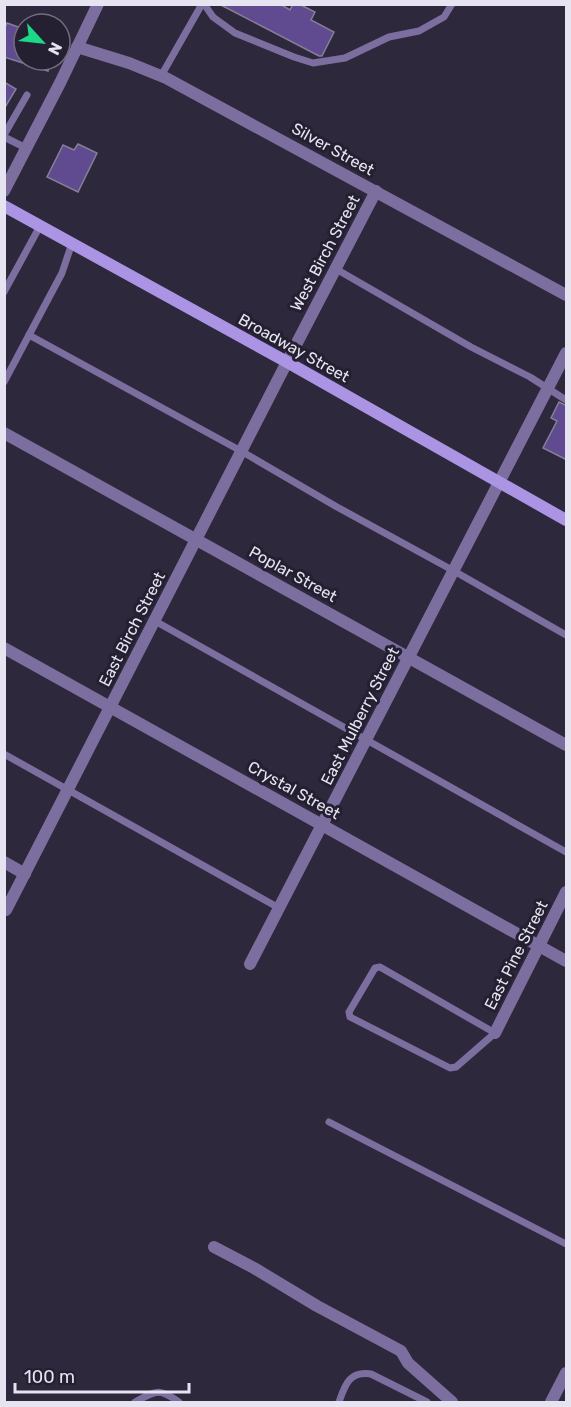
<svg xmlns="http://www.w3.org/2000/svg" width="571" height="1407" font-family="Rubik,sans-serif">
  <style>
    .building { fill: #604b90; stroke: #857f97; stroke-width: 1.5 }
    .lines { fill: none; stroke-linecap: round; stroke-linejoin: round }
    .service { stroke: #7c6fa0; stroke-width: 7 }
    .minor { stroke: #7c6fa0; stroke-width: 12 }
    .tertiary { stroke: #7c6fa0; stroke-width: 12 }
    .secondary { stroke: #aa94e3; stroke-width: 12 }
    .labels { text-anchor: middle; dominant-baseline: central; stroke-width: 6; stroke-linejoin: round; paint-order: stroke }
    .street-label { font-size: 16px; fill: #e7e4f1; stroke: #241f31 }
  </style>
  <rect width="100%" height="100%" fill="#2d283c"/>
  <g class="building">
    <path d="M219 4H280L290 10 293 4H299L315 12 311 20 334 32 322 56H319Z"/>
    <path d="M7 23 24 29V60H52L48 71 4 57V30Z"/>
    <path d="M4 82 16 89 4 109Z"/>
    <path d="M78 144 97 153 78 192 47 177 63 145 74 150Z"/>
    <path d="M559 402 567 406V460L543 448 557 421 551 418Z"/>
  </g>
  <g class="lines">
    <g class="service">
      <path d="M204 4 213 17 235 33 294 57 313 63 345 58 389 37 419 31 444 17 452 4"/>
      <path d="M161 76 202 4"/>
      <path d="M4 135 27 95"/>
      <path d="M4 137 26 148"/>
      <path d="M336 269 471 347 530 377 566 400"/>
      <path d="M4 292 40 226"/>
      <path d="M29 335 241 451 337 507 454 571 566 635"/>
      <path d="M4 382 62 273 72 243"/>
      <path d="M155 621 566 852"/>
      <path d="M4 754 279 908"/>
      <path d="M380 967 495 1033 456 1067 450 1068 350 1017 349 1012 375 968Z"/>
      <path d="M329 1122 566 1244"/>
      <path d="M135 1402C157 1390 159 1388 179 1402"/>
      <path d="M339 1402C345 1385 349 1371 371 1374L427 1402"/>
    </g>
    <g class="minor">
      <path d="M77 47 129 63 166 78 566 295"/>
      <path d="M4 433 566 745"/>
      <path d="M4 648 566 961"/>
      <path d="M4 862 25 874"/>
      <path d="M6 910 287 362 376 191"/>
      <path d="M250 964 566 353"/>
      <path d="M495 1033 566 892"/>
      <path d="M214 1247 254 1268 317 1306 401 1351 408 1363 452 1402"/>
    </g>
    <g class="tertiary">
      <path d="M4 191 60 83 98 4"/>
      <path d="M551 1402 566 1373"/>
    </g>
    <path class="secondary" d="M4 206 287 362 566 520"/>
  </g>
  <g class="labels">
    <g class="street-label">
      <text transform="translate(333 149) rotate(29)">Silver Street</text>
      <text transform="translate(325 253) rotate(-62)">West Birch Street</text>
      <text transform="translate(294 348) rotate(29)">Broadway Street</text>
      <text transform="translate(293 574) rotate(29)">Poplar Street</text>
      <text transform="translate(132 629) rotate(-63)">East Birch Street</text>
      <text transform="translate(360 716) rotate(-63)">East Mulberry Street</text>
      <text transform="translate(294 790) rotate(29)">Crystal Street</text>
      <text transform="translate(516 955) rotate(-63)">East Pine Street</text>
    </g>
  </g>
  <rect width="571" height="1407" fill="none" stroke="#e7e4f1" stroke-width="12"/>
  <g transform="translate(42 42) rotate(117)"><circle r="28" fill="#241f31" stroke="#726e7e" stroke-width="1.5"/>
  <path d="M0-4.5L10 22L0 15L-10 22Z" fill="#1cd988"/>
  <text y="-9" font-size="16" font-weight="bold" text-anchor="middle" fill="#e7e4f1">N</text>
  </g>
  <path d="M15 1383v9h174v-9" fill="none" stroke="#e7e4f1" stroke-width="3"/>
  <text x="24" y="1383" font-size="18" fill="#e7e4f1" stroke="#241f31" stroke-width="4.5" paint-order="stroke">100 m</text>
</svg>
